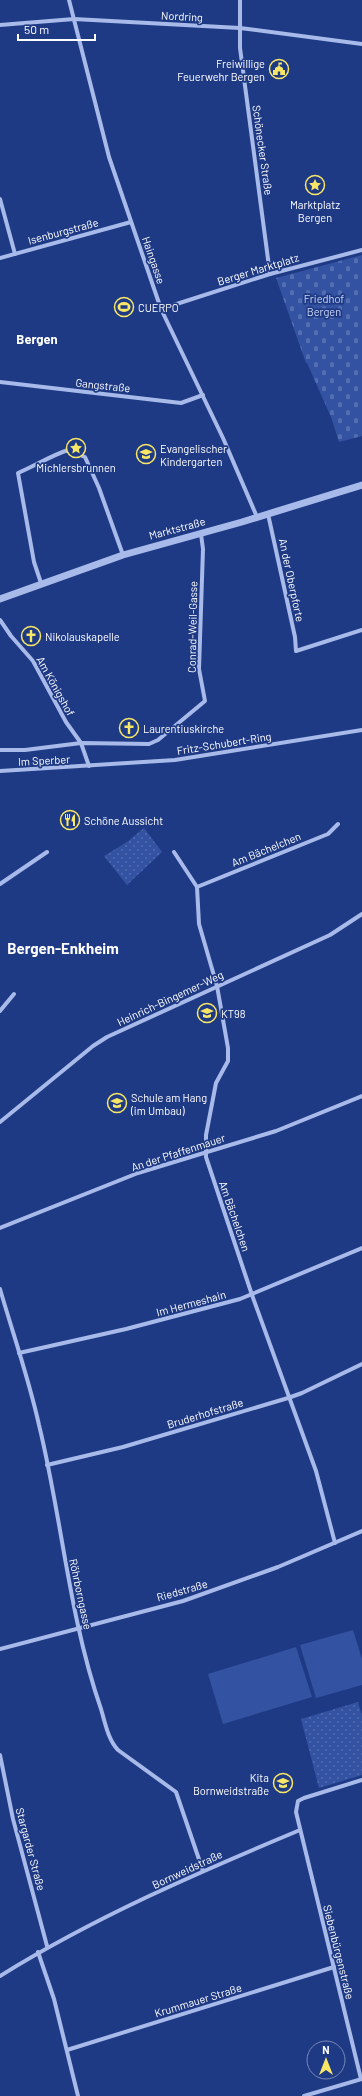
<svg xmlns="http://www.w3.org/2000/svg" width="362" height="2096" font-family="Barlow,sans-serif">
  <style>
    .grass { fill: #3353a2 }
    .cemetery { fill: url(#cemetery-stones) }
    .park { fill: url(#park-dots) }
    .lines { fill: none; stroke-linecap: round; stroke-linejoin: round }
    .minor { stroke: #a7baea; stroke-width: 4 }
    .tertiary { stroke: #a7baea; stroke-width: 7 }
    .labels { text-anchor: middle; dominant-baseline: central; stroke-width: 3.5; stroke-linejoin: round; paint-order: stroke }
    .street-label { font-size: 11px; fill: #fff; stroke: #1f3a85 }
    .poi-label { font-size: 11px; fill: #fff; stroke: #1f3a85; text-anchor: start }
    .park-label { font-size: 11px; fill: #ccd8f7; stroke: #1f3a85 }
    .quarter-label { font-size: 13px; font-weight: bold; fill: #fff; stroke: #1f3a85 }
    .district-label { font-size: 15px; font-weight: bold; fill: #fff; stroke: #1f3a85 }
  </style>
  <defs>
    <pattern id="cemetery-stones" width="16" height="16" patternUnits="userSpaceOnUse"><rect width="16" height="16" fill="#3353a2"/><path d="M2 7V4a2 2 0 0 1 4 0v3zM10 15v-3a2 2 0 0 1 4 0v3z" fill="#526db0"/></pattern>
    <pattern id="park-dots" width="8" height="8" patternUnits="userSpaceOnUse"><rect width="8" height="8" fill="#3353a2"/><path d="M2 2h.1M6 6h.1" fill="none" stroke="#526db0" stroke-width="1.8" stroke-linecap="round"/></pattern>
  </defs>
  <rect width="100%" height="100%" fill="#1f3a85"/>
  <g class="grass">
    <path d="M353 1630 362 1659V1685L316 1698 300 1645Z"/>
    <path d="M296 1647 312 1697 223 1724 208 1674Z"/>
  </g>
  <path class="cemetery" d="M362 255V436L339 442 331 417 307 363H306L276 278Z"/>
  <g class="park">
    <path d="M144 828 162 852 127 885 104 856 127 842Z"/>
    <path d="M358 1702 362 1716V1775L319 1788 301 1719Z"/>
  </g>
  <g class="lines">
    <g class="minor">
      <path d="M69 0 109 157 161 309 223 438 257 517"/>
      <path d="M240 0V48L270 274"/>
      <path d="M0 25 74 19 240 28 362 44"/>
      <path d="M0 199 15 254"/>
      <path d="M0 258 131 222"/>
      <path d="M161 309 270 274 362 250"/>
      <path d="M0 382 181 403 203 395"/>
      <path d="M268 514 295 637 296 651 362 630"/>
      <path d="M41 583 34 562 18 473C35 466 50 456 68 450L85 457 99 488 123 555"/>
      <path d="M0 620 11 636 33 661 66 722 81 743 89 766"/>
      <path d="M0 750H25L81 743 149 744 158 740 205 701 199 669 203 549 201 534"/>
      <path d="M0 771 175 760 362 730"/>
      <path d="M174 852 197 887 199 924 217 986 228 1048V1061L216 1083 206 1135V1157L252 1295 316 1471 335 1543"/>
      <path d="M0 884 47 852"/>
      <path d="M197 887 328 834 338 824"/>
      <path d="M0 1011 14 994"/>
      <path d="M0 1122 93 1046 107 1037 330 935 362 914"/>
      <path d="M0 1228 138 1173 276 1131 362 1096"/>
      <path d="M0 1289C13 1334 29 1379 39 1425 62 1519 69 1617 101 1709 105 1722 108 1740 118 1750L176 1792 203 1871"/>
      <path d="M19 1353 126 1329 240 1299 362 1248"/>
      <path d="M47 1465 123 1447 288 1398 302 1393 362 1364"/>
      <path d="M0 1649 183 1601 278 1567 362 1531"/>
      <path d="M0 1755 13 1819 47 1946"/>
      <path d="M38 1952 54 1999 78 2096"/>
      <path d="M0 1976C95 1917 197 1873 300 1830"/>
      <path d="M67 2050 334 1967"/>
      <path d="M361 2079 296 1812 298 1801 304 1798 362 1780"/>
      <path d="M304 2096 362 2079"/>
    </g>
    <path class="tertiary" d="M0 599 123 555 242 522 362 485"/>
  </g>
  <defs>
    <g id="civic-ring" transform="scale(1)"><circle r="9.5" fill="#1f3a85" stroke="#f8e667" stroke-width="1.5"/><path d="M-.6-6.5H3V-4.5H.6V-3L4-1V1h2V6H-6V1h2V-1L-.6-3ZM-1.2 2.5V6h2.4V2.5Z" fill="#f8e667"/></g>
    <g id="sight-ring" transform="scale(1)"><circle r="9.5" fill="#1f3a85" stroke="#f8e667" stroke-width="1.5"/><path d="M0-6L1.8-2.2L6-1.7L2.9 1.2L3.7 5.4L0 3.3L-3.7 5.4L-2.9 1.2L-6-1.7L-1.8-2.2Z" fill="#f8e667"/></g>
    <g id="stadium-ring" transform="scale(1)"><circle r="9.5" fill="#1f3a85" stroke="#f8e667" stroke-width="1.5"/><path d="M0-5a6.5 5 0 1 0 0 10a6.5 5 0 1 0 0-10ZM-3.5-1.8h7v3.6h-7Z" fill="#f8e667"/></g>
    <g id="school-ring" transform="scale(1)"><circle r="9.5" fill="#1f3a85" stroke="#f8e667" stroke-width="1.5"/><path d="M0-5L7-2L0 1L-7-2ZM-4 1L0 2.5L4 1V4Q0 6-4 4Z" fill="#f8e667"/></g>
    <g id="church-ring" transform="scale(1)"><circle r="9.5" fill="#1f3a85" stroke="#f8e667" stroke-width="1.5"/><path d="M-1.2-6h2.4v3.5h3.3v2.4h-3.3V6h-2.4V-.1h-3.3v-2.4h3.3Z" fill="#f8e667"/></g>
    <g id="restaurant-ring" transform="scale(1)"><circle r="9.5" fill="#1f3a85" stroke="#f8e667" stroke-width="1.5"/><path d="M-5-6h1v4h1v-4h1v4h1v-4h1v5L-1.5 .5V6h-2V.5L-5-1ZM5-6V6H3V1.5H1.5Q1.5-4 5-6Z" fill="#f8e667"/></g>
  </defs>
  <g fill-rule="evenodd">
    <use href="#civic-ring" x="279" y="69"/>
    <use href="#sight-ring" x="315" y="185"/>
    <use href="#stadium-ring" x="124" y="307"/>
    <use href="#sight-ring" x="76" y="448"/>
    <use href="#school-ring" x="146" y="454"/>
    <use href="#church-ring" x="31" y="636"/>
    <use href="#church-ring" x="129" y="728"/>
    <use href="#restaurant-ring" x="70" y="820"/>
    <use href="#school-ring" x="207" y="1013"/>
    <use href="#school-ring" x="117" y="1103"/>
    <use href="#school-ring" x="283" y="1783"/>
  </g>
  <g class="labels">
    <g class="street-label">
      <text transform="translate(182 16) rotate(3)">Nordring</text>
      <text transform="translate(263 150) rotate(82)">Schönecker Straße</text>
      <text transform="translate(63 231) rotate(-15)">Isenburgstraße</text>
      <text transform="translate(154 260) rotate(71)">Haingasse</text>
      <text transform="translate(258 269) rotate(-17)">Berger Marktplatz</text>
      <text transform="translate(103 385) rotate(6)">Gangstraße</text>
      <text transform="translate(177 528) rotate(-15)">Marktstraße</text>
      <text transform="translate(292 580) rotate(78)">An der Oberpforte</text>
      <text transform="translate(192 627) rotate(-89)">Conrad-Weil-Gasse</text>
      <text transform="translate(56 686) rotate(61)">Am Königshof</text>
      <text transform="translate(224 743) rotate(-9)">Fritz-Schubert-Ring</text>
      <text transform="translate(44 760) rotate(-3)">Im Sperber</text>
      <text transform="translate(266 849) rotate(-22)">Am Bächelchen</text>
      <text transform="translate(170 998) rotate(-25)">Heinrich-Bingemer-Weg</text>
      <text transform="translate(178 1152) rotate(-18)">An der Pfaffenmauer</text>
      <text transform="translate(235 1216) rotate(71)">Am Bächelchen</text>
      <text transform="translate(191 1303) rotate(-15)">Im Hermeshain</text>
      <text transform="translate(205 1413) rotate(-17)">Bruderhofstraße</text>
      <text transform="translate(182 1590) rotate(-16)">Riedstraße</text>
      <text transform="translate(81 1594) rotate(78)">Röhrborngasse</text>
      <text transform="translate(31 1849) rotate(75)">Stargarder Straße</text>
      <text transform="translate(187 1869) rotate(-25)">Bornweidstraße</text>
      <text transform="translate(339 1952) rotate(76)">Siebenbürgenstraße</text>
      <text transform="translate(198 2000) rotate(-17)">Krummauer Straße</text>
    </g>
    <g class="poi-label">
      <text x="265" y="63" text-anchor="end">Freiwillige<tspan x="265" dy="13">Feuerwehr Bergen</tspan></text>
      <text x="315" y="204" text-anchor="middle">Marktplatz<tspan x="315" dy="13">Bergen</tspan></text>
      <text x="138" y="307">CUERPO</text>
      <text x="160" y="448">Evangelischer<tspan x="160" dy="13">Kindergarten</tspan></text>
      <text x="76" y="467" text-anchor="middle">Michlersbrunnen</text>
      <text x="45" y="636">Nikolauskapelle</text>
      <text x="143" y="728">Laurentiuskirche</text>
      <text x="84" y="820">Schöne Aussicht</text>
      <text x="221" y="1013">KT98</text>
      <text x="131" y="1097">Schule am Hang<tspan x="131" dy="13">(im Umbau)</tspan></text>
      <text x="269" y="1777" text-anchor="end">Kita<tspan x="269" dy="13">Bornweidstraße</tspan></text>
    </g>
    <g class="park-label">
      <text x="324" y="298">Friedhof<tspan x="324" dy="13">Bergen</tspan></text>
    </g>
    <g class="quarter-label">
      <text x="37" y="339">Bergen</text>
    </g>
    <g class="district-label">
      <text x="63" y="948">Bergen-Enkheim</text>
    </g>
  </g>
  <g transform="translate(326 2060)"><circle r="19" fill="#1f3a85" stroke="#7989b6"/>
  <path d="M0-3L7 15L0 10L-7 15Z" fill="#f8e667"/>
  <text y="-6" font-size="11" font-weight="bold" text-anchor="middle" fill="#ffffff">N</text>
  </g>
  <path d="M18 34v6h77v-6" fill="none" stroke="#ffffff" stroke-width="2"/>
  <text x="24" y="34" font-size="12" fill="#ffffff" stroke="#1f3a85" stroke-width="3" paint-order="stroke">50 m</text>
</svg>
